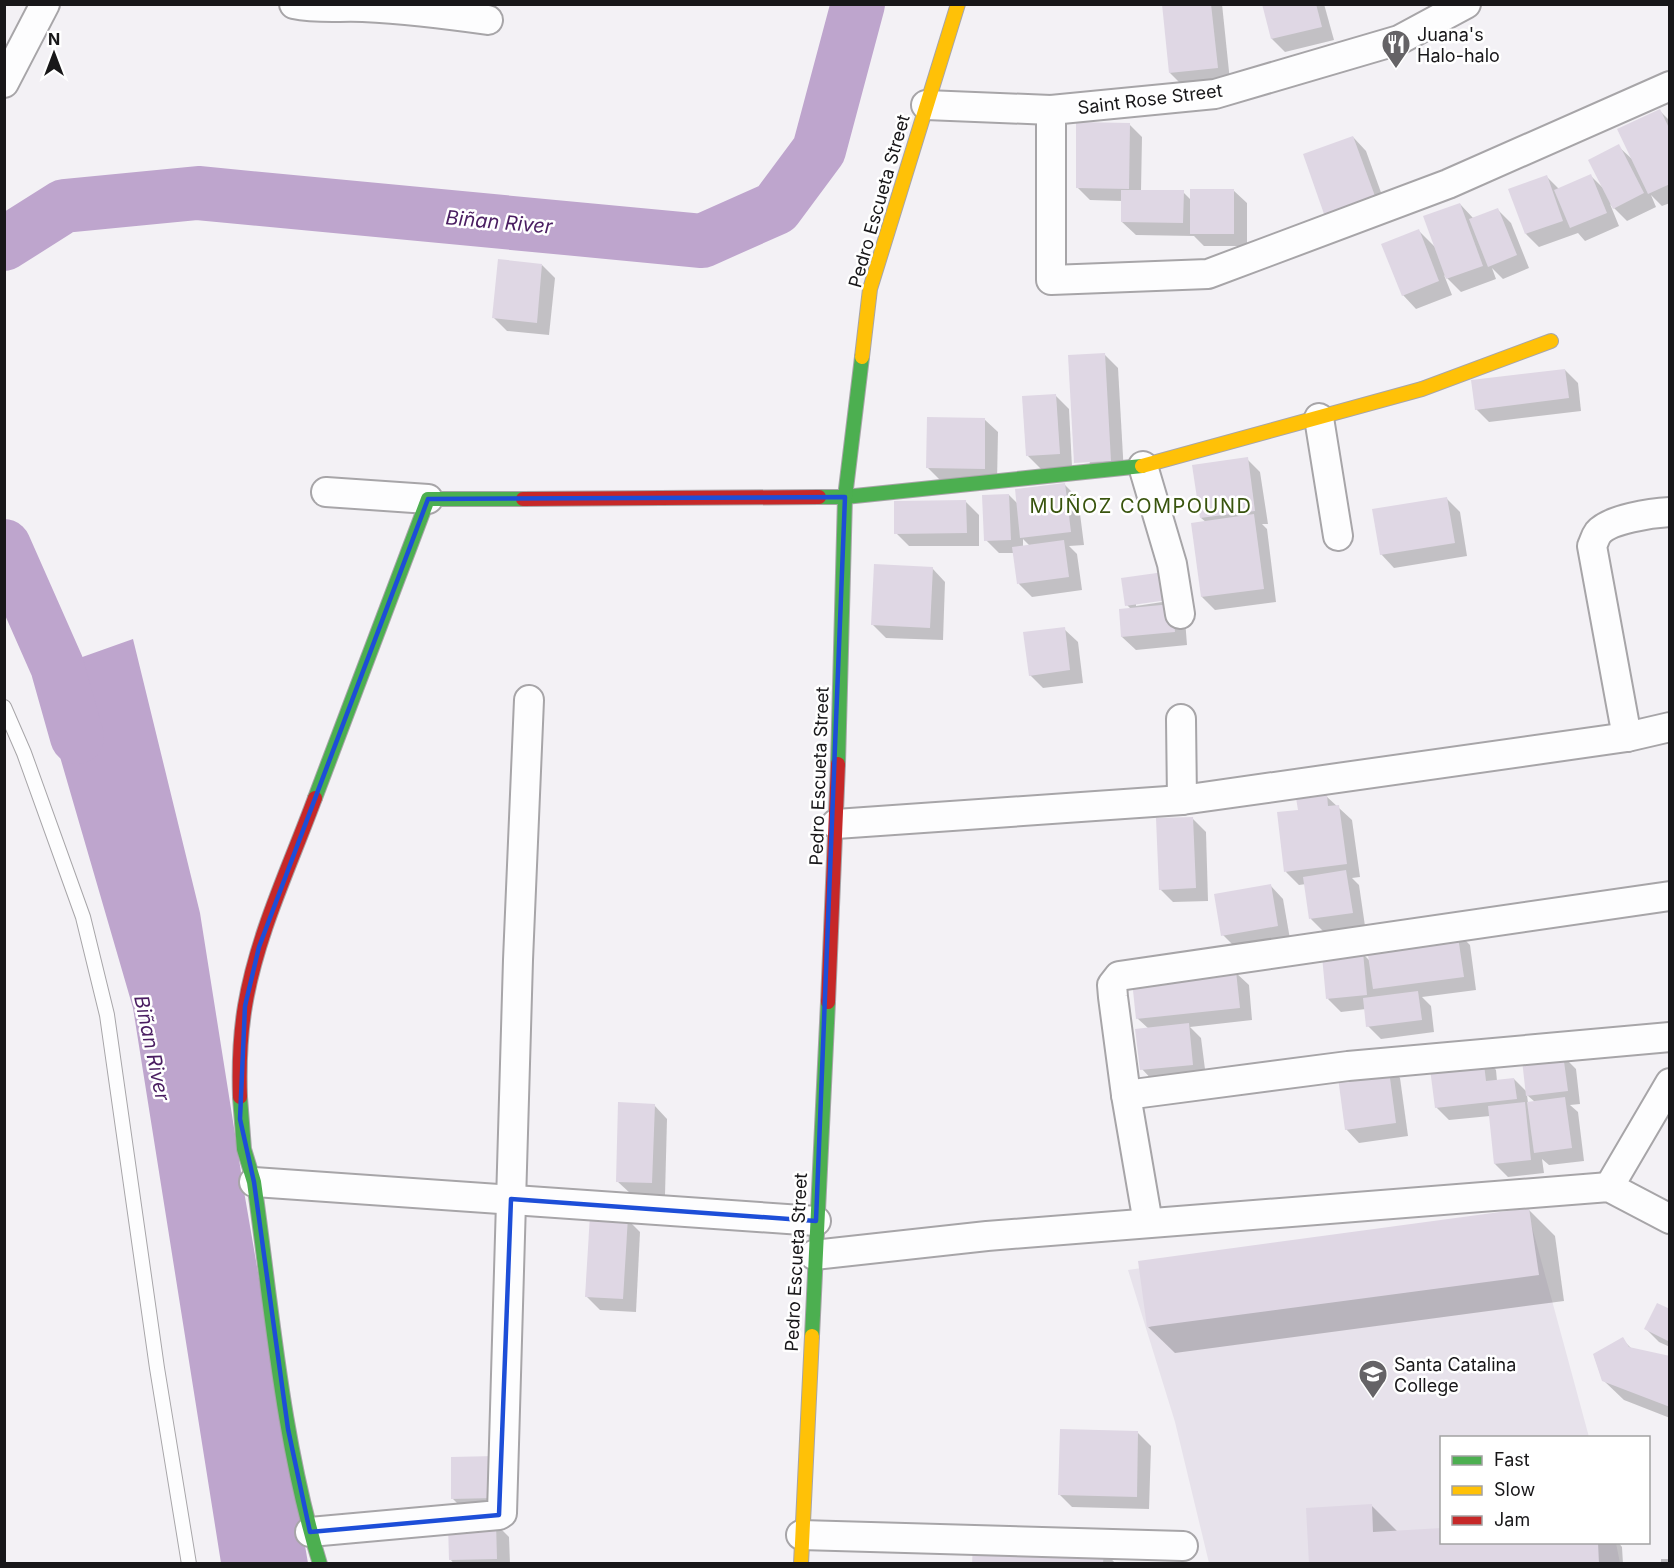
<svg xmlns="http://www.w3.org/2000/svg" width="1674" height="1568" font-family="Inter,sans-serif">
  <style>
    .built { fill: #e7e2eb }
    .water { fill: #bea5cd }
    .shadow { fill: #0003; fill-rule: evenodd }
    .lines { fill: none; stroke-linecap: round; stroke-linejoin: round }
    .river { stroke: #bea5cd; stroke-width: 54 }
    .building { fill: #dfd7e4 }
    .lane-casing { stroke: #a7a5a8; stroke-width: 16 }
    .street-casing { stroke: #a7a5a8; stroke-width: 32 }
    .fast-casing { stroke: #a7a5a8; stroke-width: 16 }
    .slow-casing { stroke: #a7a5a8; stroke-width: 16 }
    .jam-casing { stroke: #a7a5a8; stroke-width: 16 }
    .lane { stroke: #fdfdfe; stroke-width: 14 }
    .street { stroke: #fdfdfe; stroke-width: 28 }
    .fast { stroke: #4caf50; stroke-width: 14 }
    .slow { stroke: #ffc107; stroke-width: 14 }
    .jam { stroke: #c62828; stroke-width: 14 }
    .marked { fill: none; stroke: #1d4ed8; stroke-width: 4.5; stroke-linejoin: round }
    .labels { text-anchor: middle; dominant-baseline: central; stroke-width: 5; stroke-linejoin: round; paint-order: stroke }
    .poi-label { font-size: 18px; fill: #181719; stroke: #fff; text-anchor: start }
    .street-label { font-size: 18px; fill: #181719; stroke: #fff }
    .water-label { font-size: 20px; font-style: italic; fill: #4a1d61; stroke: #fff }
    .neighbourhood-label { font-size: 20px; letter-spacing: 1.5px; fill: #39540e; stroke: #fff }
  </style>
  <rect width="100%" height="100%" fill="#f3f1f5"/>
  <path class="built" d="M1528 1212 1589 1437 1442 1438V1542L1616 1543 1620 1563H1209L1175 1422 1128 1270Z"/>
  <path class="water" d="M133 639 200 913 245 1197 308 1563H221L133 1008 31 657 57 666Z"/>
  <g class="shadow">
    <path d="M1163 4H1222L1230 81 1183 86 1170 73Z"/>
    <path d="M1264 4H1324L1334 40 1285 52 1272 39Z"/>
    <path d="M1660 111 1670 121V203L1662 206 1651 195 1656 207 1627 221 1610 204 1619 226 1585 241 1578 233 1539 247 1526 234 1547 177 1559 189 1591 176 1604 189 1618 146 1634 161Z"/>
    <path d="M1129 124 1142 137 1141 191 1183 192 1191 200 1233 190 1247 203V246H1204L1194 236 1136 235 1122 222 1123 201 1090 200 1077 187Z"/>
    <path d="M1353 137 1366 151 1387 209 1338 226 1325 213Z"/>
    <path d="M1460 204 1473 218 1498 210 1511 223 1529 268 1503 279 1492 268 1496 279 1461 292 1444 275 1452 295 1416 309 1403 295 1419 231 1437 249Z"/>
    <path d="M542 265 555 278 549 335 507 331 494 318Z"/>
    <path d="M1105 355 1118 368 1124 474 1088 475Z"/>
    <path d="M1565 370 1578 383 1581 411 1489 422 1476 409Z"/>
    <path d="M1056 396 1069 409 1072 467 1041 469 1028 456Z"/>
    <path d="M984 419 998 432 997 481H941L928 468Z"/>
    <path d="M1247 459 1260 472 1268 524H1262L1267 529 1276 602 1215 610 1202 597 1206 522 1201 518Z"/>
    <path d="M1065 485 1078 498 1084 545 1069 546 1077 554 1082 590 1032 597 1019 584 1015 553H999L986 540 1009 495 1018 504ZM1023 539 1030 546 1023 547Z"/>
    <path d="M1447 499 1460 512 1467 556 1394 568 1381 554Z"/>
    <path d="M966 502 979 515V546H909L896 533Z"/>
    <path d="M932 568 945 582 943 640 886 638 873 625Z"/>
    <path d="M1170 573 1183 586 1187 612 1179 613 1185 619 1187 645 1136 650 1122 637 1120 610 1131 609 1127 605 1123 579ZM1182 596V599L1136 606V603Z"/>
    <path d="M1064 629 1078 642 1083 683 1043 688 1030 675Z"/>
    <path d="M1326 796 1352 820 1360 877 1352 878 1359 885 1365 926 1324 932 1311 919 1306 884 1299 885 1286 872 1300 811Z"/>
    <path d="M1192 818 1206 832 1208 901 1173 902 1160 889Z"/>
    <path d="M1270 885 1283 899 1290 939 1236 948 1223 935Z"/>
    <path d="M1456 931 1470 945 1476 990 1422 997 1431 1006 1434 1032 1381 1039 1368 1026 1366 1009 1341 1012 1328 999 1362 953 1371 962Z"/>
    <path d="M1235 972 1249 985 1252 1020 1190 1027 1201 1038 1206 1077 1155 1083 1142 1069 1149 1029 1137 1018Z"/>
    <path d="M1483 1056 1496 1070 1497 1081 1514 1079 1528 1093 1563 1056 1576 1069 1580 1104 1570 1105 1578 1112 1584 1161 1549 1165 1542 1159 1544 1173 1508 1177 1495 1164 1490 1116 1449 1120 1436 1107ZM1527 1095 1535 1102 1528 1103Z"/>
    <path d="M1387 1065 1400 1078 1408 1136 1359 1143 1346 1129Z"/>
    <path d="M654 1105 667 1119 665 1195 631 1194 617 1181Z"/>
    <path d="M1529 1210 1555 1236 1564 1301 1175 1353 1148 1327Z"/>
    <path d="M627 1219 640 1232 636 1312 600 1310 587 1297Z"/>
    <path d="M1670 1310V1347L1659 1342 1646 1329Z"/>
    <path d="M1622 1339 1632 1349 1670 1357V1418L1624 1400 1603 1380Z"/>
    <path d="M1138 1433 1151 1446 1149 1509 1072 1507 1059 1494Z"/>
    <path d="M453 1458 508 1511 466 1512 453 1499Z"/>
    <path d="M1371 1505 1398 1532 1442 1542H1618L1622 1547 1623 1564H1311Z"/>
    <path d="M495 1523 509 1537 510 1564H454L451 1560Z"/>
    <path d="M1103 1550 1116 1564H974Z"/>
    <rect x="1661" y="1559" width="9" height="5"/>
  </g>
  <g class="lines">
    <g class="river">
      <path d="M4 244 64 206 198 193 702 241 776 208 819 150 858 4"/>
      <path d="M4 546 57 666 77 737"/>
    </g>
  </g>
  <g class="building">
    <path d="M1162 4H1211L1218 68 1169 73Z"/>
    <path d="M1262 4H1316L1322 27 1271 39Z"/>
    <path d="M1660 109 1670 130V184L1648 194 1617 129Z"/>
    <path d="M1076 122 1130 123 1129 189 1076 188Z"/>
    <path d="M1353 136 1375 196 1324 214 1303 154Z"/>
    <path d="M1619 144 1644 193 1613 209 1588 160Z"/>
    <path d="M1591 174 1607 213 1570 228 1554 190Z"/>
    <path d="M1547 175 1563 221 1525 234 1508 189Z"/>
    <rect x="1190" y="189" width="44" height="45"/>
    <path d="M1121 190H1184L1183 223 1121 222Z"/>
    <path d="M1460 203 1483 266 1446 279 1423 216Z"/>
    <path d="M1498 208 1517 255 1488 267 1469 219Z"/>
    <path d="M1419 229 1439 281 1402 296 1381 244Z"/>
    <path d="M498 259 542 264 537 323 492 318Z"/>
    <path d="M1105 353 1111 461 1074 463 1068 355Z"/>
    <path d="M1565 369 1569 398 1475 410 1471 380Z"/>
    <path d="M1056 394 1060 454 1026 456 1022 396Z"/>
    <path d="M927 417 985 418V469L926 468Z"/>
    <path d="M1248 457 1255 511 1200 518 1192 465Z"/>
    <path d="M1065 483 1071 532 1020 538 1015 489Z"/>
    <path d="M1009 494 1011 540 984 541 982 495Z"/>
    <path d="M1447 497 1455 543 1380 555 1372 509Z"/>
    <path d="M966 500 967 533 894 534V501Z"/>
    <path d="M1254 514 1264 589 1201 597 1191 523Z"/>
    <path d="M1064 540 1069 577 1017 584 1012 547Z"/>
    <path d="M874 564 933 567 930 628 871 625Z"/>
    <path d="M1171 571 1175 599 1125 606 1121 578Z"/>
    <path d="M1172 604 1175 632 1121 637 1119 609Z"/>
    <path d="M1065 627 1070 670 1029 676 1023 632Z"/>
    <path d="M1327 794 1328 806 1339 805 1347 864 1284 872 1277 812 1298 810 1296 798Z"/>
    <path d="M1193 817 1196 888 1159 890 1156 818Z"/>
    <path d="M1346 870 1353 913 1309 919 1303 877Z"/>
    <path d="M1271 884 1278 926 1221 936 1214 894Z"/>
    <path d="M1457 930 1464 977 1373 989 1366 942Z"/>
    <path d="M1363 952 1367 995 1326 999 1322 956Z"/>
    <path d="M1236 971 1240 1008 1136 1019 1132 981Z"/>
    <path d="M1418 991 1422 1020 1366 1027 1363 998Z"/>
    <path d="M1189 1023 1193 1065 1140 1070 1135 1029Z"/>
    <path d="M1563 1054 1568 1091 1526 1096 1522 1060Z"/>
    <path d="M1483 1055 1486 1081 1514 1078 1517 1099 1435 1108 1429 1061Z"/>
    <path d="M1388 1063 1396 1123 1345 1130 1337 1070Z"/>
    <path d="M1565 1097 1572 1148 1534 1153 1527 1102Z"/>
    <path d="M618 1102 655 1104 652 1183 616 1182Z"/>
    <path d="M1525 1102 1531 1160 1494 1164 1488 1106Z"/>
    <path d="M1529 1208 1539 1275 1147 1327 1138 1261Z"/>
    <path d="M590 1215 628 1217 623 1299 585 1297Z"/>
    <path d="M1657 1303 1670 1309V1342L1644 1329Z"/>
    <path d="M1623 1337 1629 1347 1670 1356V1407L1602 1381 1593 1354Z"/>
    <path d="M1060 1429 1138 1431 1137 1497 1058 1495Z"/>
    <path d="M495 1456V1498L451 1499V1457Z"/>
    <path d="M1372 1504 1373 1532 1442 1528V1542H1598L1599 1564H1309L1306 1508Z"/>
    <path d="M496 1522 497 1559 449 1560 448 1524Z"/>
    <path d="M973 1546 1104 1549 1103 1564H972Z"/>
  </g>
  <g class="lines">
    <g class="lane-casing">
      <path id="lane" d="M4 707 24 753 83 917 107 1015 157 1368 189 1564"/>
    </g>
    <g class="street-casing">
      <g id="street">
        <path d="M294 4C318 9 339 6 363 7 405 9 447 14 488 20"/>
        <path d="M4 83 45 4"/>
        <path d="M926 105 1051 110 1215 94 1399 40 1466 4"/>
        <path d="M1051 110V280L1208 274 1448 184 1670 86"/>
        <path d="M1319 418 1338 536"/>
        <path d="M1143 466 1172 564 1180 614"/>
        <path d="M326 492 428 499"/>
        <path d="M1181 719 1182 800"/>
        <path d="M1627 737 1592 546C1594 542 1595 537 1598 533 1609 519 1652 513 1670 512"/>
        <path d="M836 824 1182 800 1627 737 1670 727"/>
        <path d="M1126 1095 1348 1066 1670 1037"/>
        <path d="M254 1182 816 1221"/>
        <path d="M1609 1187 1670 1083"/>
        <path d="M1148 1223 1126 1095 1113 997 1112 985 1119 976 1670 896"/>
        <path d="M814 1255 987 1236 1609 1187 1670 1219"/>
        <path d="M310 1532 499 1515 502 1513 518 960 529 700"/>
        <path d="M801 1535 1183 1546"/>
      </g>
    </g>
    <g class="fast-casing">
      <g id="fast">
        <path d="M819 497H845L1142 466"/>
        <path d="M838 764 845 497 862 357"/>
        <path d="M315 798 428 499H523"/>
        <path d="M240 1097 244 1149 254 1182C272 1309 282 1441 320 1564"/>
        <path d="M812 1336 828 1002"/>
      </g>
    </g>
    <g class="slow-casing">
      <g id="slow">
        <path d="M862 357 870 289 958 4"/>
        <path d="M1142 466 1422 389 1551 341"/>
        <path d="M801 1564 812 1336"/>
      </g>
    </g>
    <g class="jam-casing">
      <g id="jam">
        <path d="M523 499 819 497"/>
        <path d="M828 1002 838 764"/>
        <path d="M240 1097C239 1067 240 1036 245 1006 257 934 290 866 315 798"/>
      </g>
    </g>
    <use href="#lane" class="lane"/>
    <use href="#street" class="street"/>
    <use href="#fast" class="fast"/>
    <use href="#slow" class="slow"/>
    <use href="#jam" class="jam"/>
  </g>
  <path class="marked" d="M845 497 816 1221 511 1199 499 1515 310 1532 288 1429 254 1182 240 1119 245 1006 259 947 428 499Z"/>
  <defs>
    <g id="restaurant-pin" transform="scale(1.5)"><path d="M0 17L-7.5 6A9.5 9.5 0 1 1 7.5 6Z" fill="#656366" stroke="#fff"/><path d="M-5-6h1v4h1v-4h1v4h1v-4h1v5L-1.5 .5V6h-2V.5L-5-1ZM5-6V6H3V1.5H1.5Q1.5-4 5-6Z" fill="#fff"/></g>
    <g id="university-pin" transform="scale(1.5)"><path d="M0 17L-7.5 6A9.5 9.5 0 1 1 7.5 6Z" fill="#656366" stroke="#fff"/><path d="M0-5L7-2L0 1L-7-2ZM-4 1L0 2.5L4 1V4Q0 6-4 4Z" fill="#fff"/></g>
  </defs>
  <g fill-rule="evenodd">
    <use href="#restaurant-pin" x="1396" y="44"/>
    <use href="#university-pin" x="1373" y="1374"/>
  </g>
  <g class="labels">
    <g class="poi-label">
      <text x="1417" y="34">Juana's<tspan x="1417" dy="21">Halo-halo</tspan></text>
      <text x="1394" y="1364">Santa Catalina<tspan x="1394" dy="21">College</tspan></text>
    </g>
    <g class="street-label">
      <text transform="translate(1150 99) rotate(-7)">Saint Rose Street</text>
      <text transform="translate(879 201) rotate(-74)">Pedro Escueta Street</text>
      <text transform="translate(819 776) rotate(-88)">Pedro Escueta Street</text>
      <text transform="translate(796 1262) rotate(-87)">Pedro Escueta Street</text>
    </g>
    <g class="water-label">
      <text transform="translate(499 222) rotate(5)">Biñan River</text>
      <text transform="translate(152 1048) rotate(78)">Biñan River</text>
    </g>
    <g class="neighbourhood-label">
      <text x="1141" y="506">MUÑOZ COMPOUND</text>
    </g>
  </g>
  <rect width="1674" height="1568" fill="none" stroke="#181719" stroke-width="12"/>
  <rect x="1440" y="1436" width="210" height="108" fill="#ffffff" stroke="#a3a2a3" stroke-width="1.5"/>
  <rect x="1452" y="1456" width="30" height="9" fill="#4caf50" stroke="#a3a2a3" stroke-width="1.5"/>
  <text x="1494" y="1466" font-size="18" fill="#181719">Fast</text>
  <rect x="1452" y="1486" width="30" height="9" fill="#ffc107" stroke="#a3a2a3" stroke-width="1.5"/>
  <text x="1494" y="1496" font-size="18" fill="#181719">Slow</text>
  <rect x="1452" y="1516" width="30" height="9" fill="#c62828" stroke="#a3a2a3" stroke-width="1.5"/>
  <text x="1494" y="1526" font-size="18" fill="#181719">Jam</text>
  <g transform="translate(54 54)" stroke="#ffffff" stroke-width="4.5" paint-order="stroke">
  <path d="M0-4.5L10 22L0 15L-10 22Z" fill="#181719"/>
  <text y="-9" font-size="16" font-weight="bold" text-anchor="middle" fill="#181719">N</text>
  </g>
</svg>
